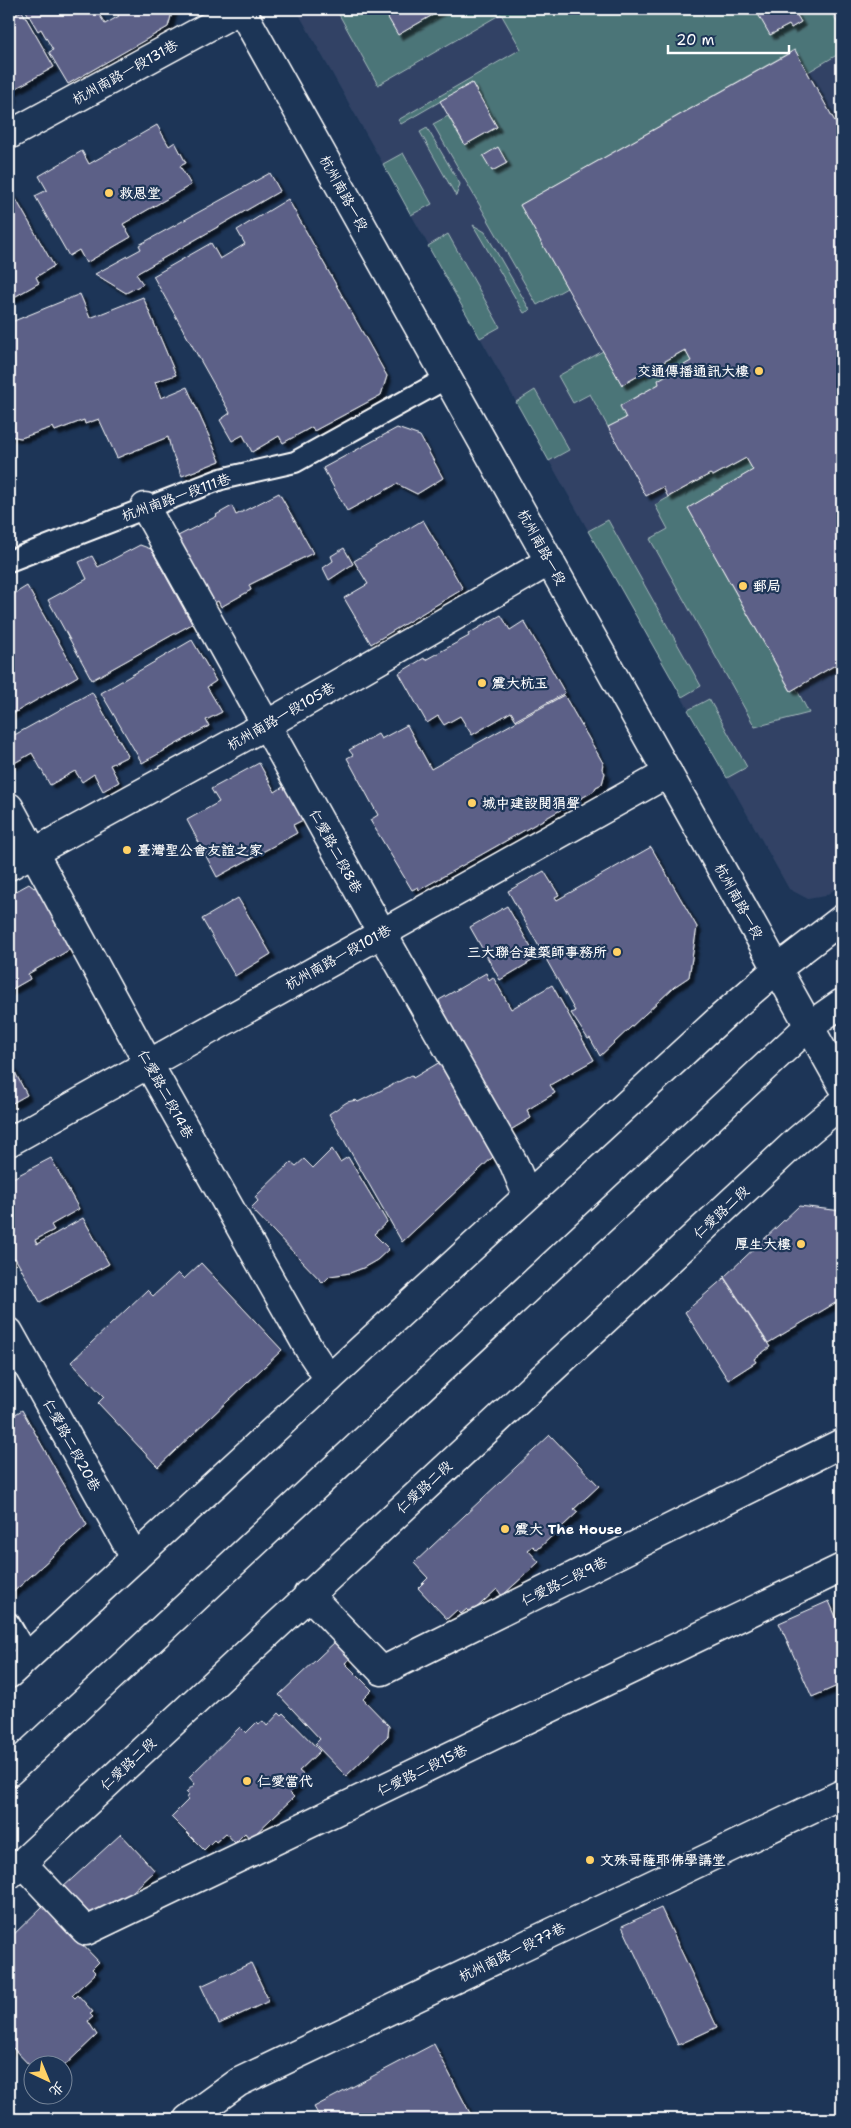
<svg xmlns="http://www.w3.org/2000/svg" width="851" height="2128" font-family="'Shantell Sans','LXGW WenKai TC',sans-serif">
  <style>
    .built { fill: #304265 }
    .green { fill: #4c7478; stroke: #a6babc }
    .building { fill: #5c6187; stroke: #fff; filter: url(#shadow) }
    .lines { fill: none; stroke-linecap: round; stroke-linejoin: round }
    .lane-casing { stroke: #fff; stroke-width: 24 }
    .street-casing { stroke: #fff; stroke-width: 31 }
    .secondary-casing { stroke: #fff; stroke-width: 31 }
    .lane { stroke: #1d3557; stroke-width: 20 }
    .street { stroke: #1d3557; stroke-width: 28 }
    .secondary { stroke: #1d3557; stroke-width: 28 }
    .poi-dot { fill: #ffd166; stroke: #1d3557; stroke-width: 2 }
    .labels { text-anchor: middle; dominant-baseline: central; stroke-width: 4.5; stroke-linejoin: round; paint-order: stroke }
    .street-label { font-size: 14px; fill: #fff; stroke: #1d3557 }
    .poi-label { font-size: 14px; font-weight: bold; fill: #fff; stroke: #1d3557; text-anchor: start }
  </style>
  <defs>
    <filter id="shadow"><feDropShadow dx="4.5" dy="4.5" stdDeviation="1" flood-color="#0009"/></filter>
  </defs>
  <rect width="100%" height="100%" fill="#1d3557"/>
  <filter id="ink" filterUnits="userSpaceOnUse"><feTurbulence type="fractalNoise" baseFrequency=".02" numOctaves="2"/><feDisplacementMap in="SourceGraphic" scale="10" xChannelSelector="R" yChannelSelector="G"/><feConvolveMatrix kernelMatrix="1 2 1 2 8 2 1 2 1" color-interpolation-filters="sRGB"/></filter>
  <g filter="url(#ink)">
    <path class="built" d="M296 9H842V884L825 896 808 899 789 889Z"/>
    <g class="green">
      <path d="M336 9H346L349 12 354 9H383L398 34 443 9H830L842 31V52L808 72 794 50 520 205 567 288 537 305 433 124 448 116 465 145 497 127 472 83 401 124 398 120 521 49 501 14 378 85Z"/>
      <path d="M427 128 460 184 456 196 420 132Z"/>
      <path d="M403 153 432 204 411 215 383 164Z"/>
      <path d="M473 225 485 232 530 310 524 313Z"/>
      <path d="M448 234 500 327 480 338 428 246Z"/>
      <path d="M685 350 691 361 659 384 621 405 626 418 608 427 590 394 573 403 558 376 603 351 622 385Z"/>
      <path d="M535 390 569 450 549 461 516 402Z"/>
      <path d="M746 458 753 470 688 508 790 690 796 688 809 713 755 727 650 539 668 529 655 505 710 474 713 476Z"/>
      <path d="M608 520 701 686 682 697 588 531Z"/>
      <path d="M709 699 747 767 727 778 688 710Z"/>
    </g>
    <g class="building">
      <path d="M30 9H96L105 24 119 16 114 9H173L168 27 68 84 49 52 53 50 41 29 38 31 26 11Z"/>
      <path d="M383 9H443L398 35Z"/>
      <path d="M755 9H793L801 22 791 28 789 25 770 35Z"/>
      <path d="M22 11 54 67 11 91 13 97 9 101V18Z"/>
      <path d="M795 50 842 134V661L791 691 688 508 753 470 746 458 713 476 710 474 668 497 663 487 646 496 608 427 626 418 620 406 659 384 658 380 691 361 685 350 622 385 520 205Z"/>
      <path d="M472 83 497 127 465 145 440 101Z"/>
      <path d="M157 125 169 146 175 142 186 163 180 166 191 185 123 224 131 237 86 263 79 250 69 256 35 196 47 190 39 176 82 151 89 164Z"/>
      <path d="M498 147 507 163 492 171 483 156Z"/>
      <path d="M270 173 280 191 136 274 143 284 126 293 95 274 141 249 139 245Z"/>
      <path d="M13 194 54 266 36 277 39 283 9 300V197Z"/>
      <path d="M288 199 387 376 381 395 314 431 312 427 283 443 279 436 252 452 243 435 232 441 220 420 230 413 153 276 211 243 220 259 245 244 237 230Z"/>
      <path d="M80 294 90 318 143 297 176 375 155 382 161 398 187 387 220 461 182 476 171 450 168 437 117 458 99 419 85 424 84 420 55 431 53 427 21 438 9 436V323Z"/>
      <path d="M397 428 420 436 443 478 417 494 397 484 347 511 323 468Z"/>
      <path d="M279 493 313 553 249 585 251 590 221 607 218 601 212 604 176 537 217 516 216 515 232 506 236 515Z"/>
      <path d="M423 520 463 589 371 644 344 598 368 584 354 561Z"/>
      <path d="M140 545 151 549 192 624 92 680 48 600 87 579 79 562 92 556 98 567Z"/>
      <path d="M344 548 353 564 329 580 323 568 333 561 331 556Z"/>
      <path d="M27 586 78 676 9 716V597Z"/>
      <path d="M501 615 510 630 524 621 565 693 516 720 511 712 472 735 460 716 444 725 438 716 427 723 399 673 424 658 425 660 469 636 468 634Z"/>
      <path d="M192 640 216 681 207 687 222 712 206 720 209 726 142 763 101 693Z"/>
      <path d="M92 692 128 756 110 765 119 782 103 791 94 774 82 782 75 771 50 785 32 753 11 765 9 761V738Z"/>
      <path d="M564 695 603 763 602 769 605 773 602 784 596 787 594 791 419 890 418 887 412 890 370 820 378 815 347 758 353 755 349 750 378 734 381 739 407 725 431 769Z"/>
      <path d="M259 763 275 792 286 785 305 819 293 825 297 833 217 877 187 820 219 802 211 789Z"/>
      <path d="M651 847 697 927 689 977 674 987 600 1056 590 1038 588 1039 571 1013 575 1011 508 891 544 871 559 895 555 897 557 900Z"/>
      <path d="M29 884 34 888 39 885 76 946 28 974 30 979 9 991V895Z"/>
      <path d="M238 898 271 954 235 976 202 919Z"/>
      <path d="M507 906 537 958 500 980 470 927Z"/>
      <path d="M486 973 489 980 493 977 511 1009 552 985 594 1060 550 1085 555 1093 527 1110 531 1118 507 1132 437 1010 441 1007 439 1000Z"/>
      <path d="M9 1061 27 1095 9 1105Z"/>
      <path d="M440 1062 494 1156 402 1242 329 1114 347 1102 356 1100 358 1102 412 1075 413 1078Z"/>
      <path d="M332 1149 340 1162 348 1157 387 1222 374 1234 389 1249 377 1260 363 1268 350 1273 330 1276 323 1283 251 1208 258 1201 255 1197 291 1162 296 1166 304 1159 313 1168Z"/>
      <path d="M51 1158 79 1209 51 1225 54 1230 35 1240 37 1244 83 1218 109 1264 40 1302 15 1258 9 1261V1180Z"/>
      <path d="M799 1206 842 1211V1299L768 1343 724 1277Z"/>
      <path d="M201 1263 282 1350 158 1467 98 1403 104 1397 71 1362 147 1290 153 1296 178 1273 184 1279Z"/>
      <path d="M724 1278 770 1347 754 1359 756 1362 728 1380 685 1312Z"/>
      <path d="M22 1410 87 1525 9 1596V1418Z"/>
      <path d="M550 1435 599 1486 574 1509 578 1512 537 1550 533 1546 528 1550 539 1562 502 1596 497 1589 471 1613 467 1609 461 1614 457 1610 447 1619 418 1588 428 1578 414 1563Z"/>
      <path d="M829 1601 842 1631V1684L812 1697 779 1623Z"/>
      <path d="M337 1640 353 1656 345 1663 372 1690 363 1699 389 1726 388 1736 346 1776 315 1744 320 1739 279 1695Z"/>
      <path d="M279 1713 281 1715 283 1713 320 1751 299 1771 306 1777 290 1793 294 1797 250 1839 245 1833 235 1843 226 1833 216 1842 214 1840 204 1850 171 1817 188 1800 187 1798 189 1795 186 1792 195 1784 189 1777 240 1727 246 1733 257 1722 259 1724 263 1721 267 1726Z"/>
      <path d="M121 1834 155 1871 117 1906 88 1917 62 1888Z"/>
      <path d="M44 1905 99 1962 92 1969 96 1973 72 1995 75 1998 78 1995 93 2012 90 2014 93 2017 88 2021 97 2035 62 2068V2066H32V2068L13 2048 9 2052V1939Z"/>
      <path d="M661 1908 717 2027 678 2045 622 1926Z"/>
      <path d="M251 1963 269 2001 219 2024 201 1986Z"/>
      <path d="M434 2044 473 2119H321L314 2107Z"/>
    </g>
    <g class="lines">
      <g class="lane-casing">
        <g id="lane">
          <path d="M9 561 221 479 295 462 447 378"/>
          <path d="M9 1623 28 1656"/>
        </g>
      </g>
      <g class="street-casing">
        <g id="street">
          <path d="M9 135 241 9"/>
          <path d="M145 507 382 933 514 1164 527 1195"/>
          <path d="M9 807 148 1063 309 1349 329 1379"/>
          <path d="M9 866 266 725 550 561"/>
          <path d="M9 1142 668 773"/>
          <path d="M9 1332 135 1558"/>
          <path d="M308 1594 382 1671 842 1443"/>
          <path d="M22 1863 86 1931 842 1568"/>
          <path d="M188 2119 239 2082 842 1794"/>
        </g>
      </g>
      <g class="secondary-casing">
        <g id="secondary">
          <path d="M241 9 842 1085"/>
          <path d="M9 1674 724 1015 777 969 842 919"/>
          <path d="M9 1772 809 1026 842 1003"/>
          <path d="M9 1875 798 1140 842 1103"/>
        </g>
      </g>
      <use href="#lane" class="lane"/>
      <use href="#street" class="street"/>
      <use href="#secondary" class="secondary"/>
    </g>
  </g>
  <g class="poi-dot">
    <circle cx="109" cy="193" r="5"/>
    <circle cx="759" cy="371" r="5"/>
    <circle cx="743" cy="586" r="5"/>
    <circle cx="482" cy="683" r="5"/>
    <circle cx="472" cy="803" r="5"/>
    <circle cx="127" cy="850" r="5"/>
    <circle cx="617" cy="952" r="5"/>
    <circle cx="801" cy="1244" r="5"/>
    <circle cx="505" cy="1529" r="5"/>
    <circle cx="247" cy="1781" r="5"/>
    <circle cx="590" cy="1860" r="5"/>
  </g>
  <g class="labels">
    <g class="street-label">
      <text transform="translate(125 72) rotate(-29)">杭州南路一段131巷</text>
      <text transform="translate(344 193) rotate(61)">杭州南路一段</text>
      <text transform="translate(176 497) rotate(-20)">杭州南路一段111巷</text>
      <text transform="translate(542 547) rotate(61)">杭州南路一段</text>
      <text transform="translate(281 716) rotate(-30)">杭州南路一段105巷</text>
      <text transform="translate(336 851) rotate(61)">仁愛路二段8巷</text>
      <text transform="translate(739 901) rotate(61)">杭州南路一段</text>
      <text transform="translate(338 957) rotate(-29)">杭州南路一段101巷</text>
      <text transform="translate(166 1094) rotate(61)">仁愛路二段14巷</text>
      <text transform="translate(721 1212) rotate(-43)">仁愛路二段</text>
      <text transform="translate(72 1445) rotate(61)">仁愛路二段20巷</text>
      <text transform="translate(424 1487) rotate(-43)">仁愛路二段</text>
      <text transform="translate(564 1581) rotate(-26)">仁愛路二段9巷</text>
      <text transform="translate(128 1764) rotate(-43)">仁愛路二段</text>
      <text transform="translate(422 1770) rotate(-26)">仁愛路二段15巷</text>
      <text transform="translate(512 1952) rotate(-26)">杭州南路一段77巷</text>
    </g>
    <g class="poi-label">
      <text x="119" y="193">救恩堂</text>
      <text x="749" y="371" text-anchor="end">交通傳播通訊大樓</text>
      <text x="753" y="586">郵局</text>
      <text x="492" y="683">震大杭玉</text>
      <text x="482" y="803">城中建設閱狷聲</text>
      <text x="137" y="850">臺灣聖公會友誼之家</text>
      <text x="607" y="952" text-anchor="end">三大聯合建築師事務所</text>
      <text x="791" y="1244" text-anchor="end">厚生大樓</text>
      <text x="515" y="1529">震大 The House</text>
      <text x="257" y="1781">仁愛當代</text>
      <text x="600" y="1860">文殊哥薩耶佛學講堂</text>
    </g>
  </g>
  <rect width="851" height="2128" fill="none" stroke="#1d3557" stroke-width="30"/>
  <rect x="15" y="15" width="821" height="2098" fill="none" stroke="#fff" stroke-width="2" filter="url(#ink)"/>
  <g transform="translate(48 2080) rotate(136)"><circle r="24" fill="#1d3557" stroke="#77869a"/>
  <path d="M0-4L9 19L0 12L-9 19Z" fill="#ffd166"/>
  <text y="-8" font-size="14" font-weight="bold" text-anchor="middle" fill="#ffffff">北</text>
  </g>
  <path d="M668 45v8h121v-8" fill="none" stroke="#ffffff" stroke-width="2.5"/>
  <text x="676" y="45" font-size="15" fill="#ffffff" stroke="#1d3557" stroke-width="4" paint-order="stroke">20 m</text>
</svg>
